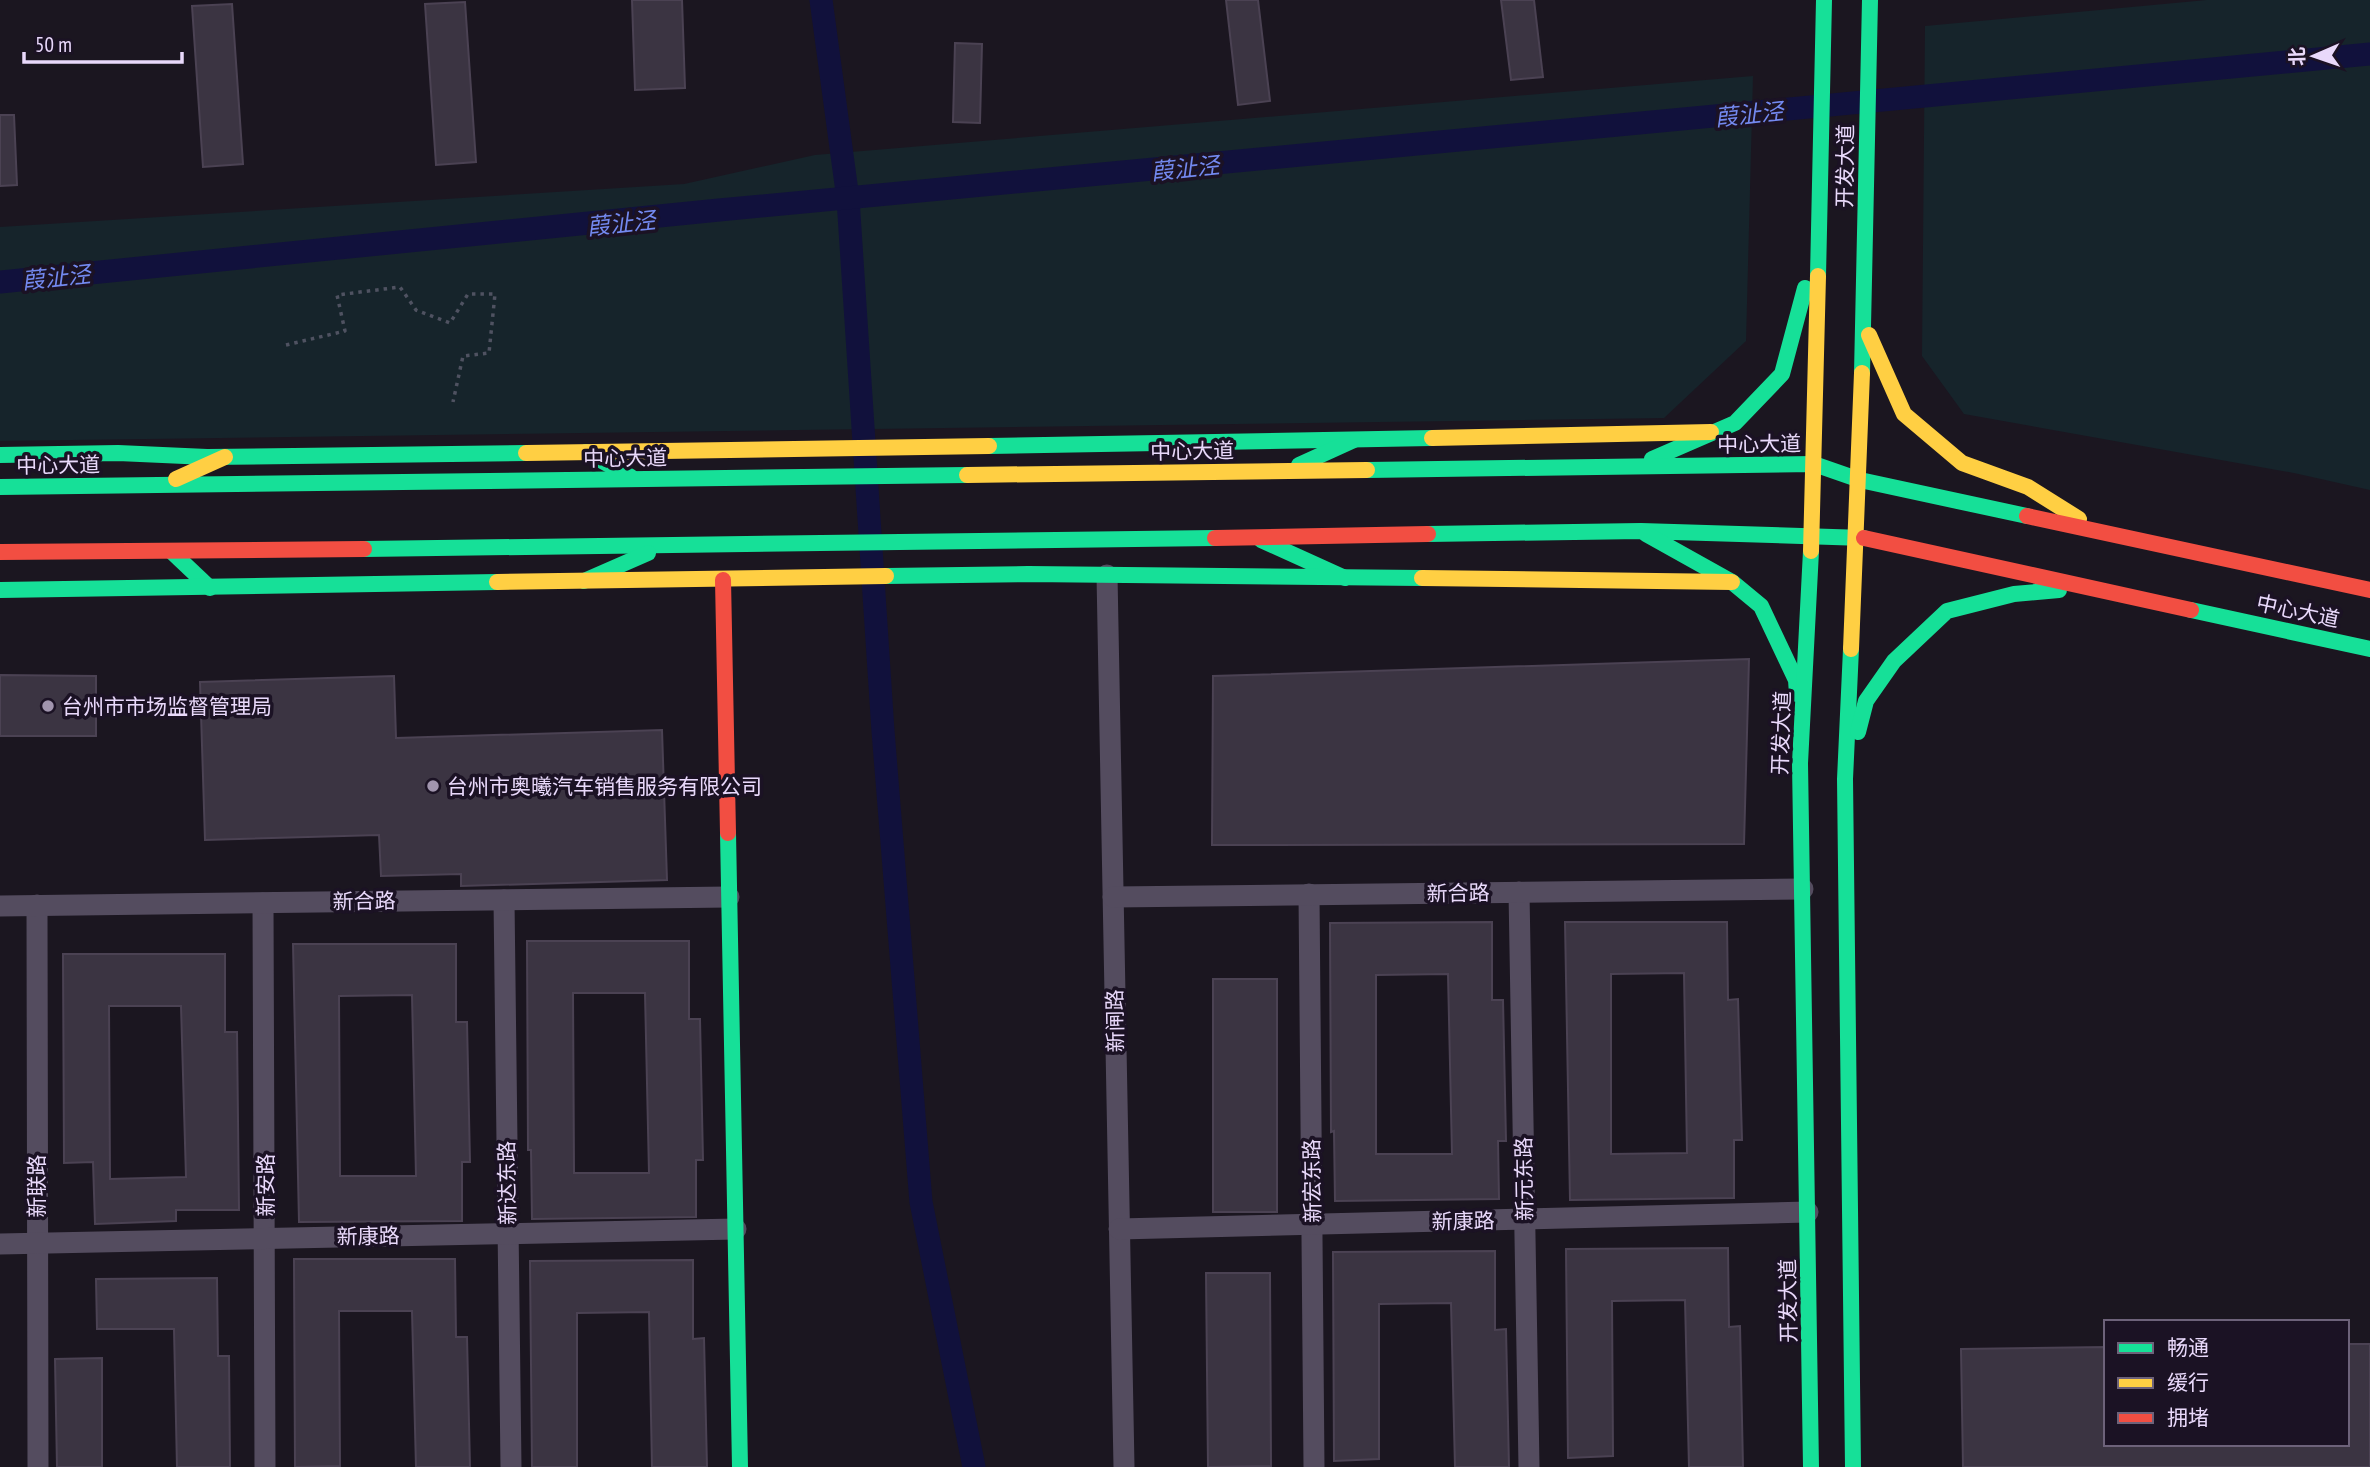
<svg xmlns="http://www.w3.org/2000/svg" width="2370" height="1467" font-family="'PT Sans Narrow','Noto Sans SC',sans-serif">
  <style>
    .green { fill: #16242b }
    .lines { fill: none; stroke-linecap: round; stroke-linejoin: round }
    .canal { stroke: #11113c; stroke-width: 23 }
    .building { fill: #3b3442; stroke: #4b4253; stroke-width: 2; fill-rule: evenodd }
    .path { stroke: #4f5261; stroke-width: 3.5; stroke-dasharray: 3.5 5; stroke-linecap: butt }
    .street { stroke: #544c5f; stroke-width: 21 }
    .fast { stroke: #16e098; stroke-width: 16 }
    .slow { stroke: #ffcf43; stroke-width: 16 }
    .jam { stroke: #f24e42; stroke-width: 16 }
    .poi-dot { fill: #a195ae; stroke: #1b1224; stroke-width: 2.5 }
    .labels { text-anchor: middle; dominant-baseline: central; stroke-width: 7; stroke-linejoin: round; paint-order: stroke }
    .street-label { font-size: 21px; fill: #e9d9fb; stroke: #1b1224 }
    .poi-label { font-size: 21px; fill: #e9d9fb; stroke: #1b1224; text-anchor: start }
    .water-label { font-size: 23px; font-style: italic; fill: #7389ef; stroke: #1b1224 }
  </style>
  <rect width="100%" height="100%" fill="#1b1620"/>
  <g class="green">
    <path d="M2207 0H2370V490L2294 473 1964 414 1922 356 1925 26Z"/>
    <path d="M1753 76 1746 341 1664 418 0 441V227L684 184 815 155Z"/>
  </g>
  <g class="lines">
    <g class="canal">
      <path d="M821 0 848 199 883 731 921 1202 974 1467"/>
      <path d="M0 282 719 210 2370 54"/>
    </g>
  </g>
  <g class="building">
    <path d="M632 0H682L685 88 635 90Z"/>
    <path d="M1226 0H1258L1270 101 1238 105Z"/>
    <path d="M1501 0H1534L1543 77 1511 80Z"/>
    <path d="M465 2 476 162 436 165 425 4Z"/>
    <path d="M232 4 243 164 203 167 192 6Z"/>
    <path d="M955 43 982 44 980 123 953 122Z"/>
    <path d="M0 115H14L17 185 0 186Z"/>
    <path d="M1749 659 1744 844 1212 845 1213 676Z"/>
    <path d="M0 675 96 676V736H0Z"/>
    <path d="M394 676 396 738 662 730 667 880 461 886V874L381 876 379 835 205 840 200 682Z"/>
    <path d="M1492 922V1000H1503L1506 1141H1498L1499 1199 1335 1201 1334 1131 1331 1132 1330 923ZM1448 974 1452 1154H1376V975Z"/>
    <path d="M1565 922H1727L1728 1000 1738 999 1742 1140H1734V1198L1570 1200ZM1684 973 1687 1153 1611 1154V974Z"/>
    <path d="M527 941H689V1019H700L703 1160H696V1217L532 1219 531 1150H528ZM573 993H645L649 1173H574Z"/>
    <path d="M293 944H456V1022H467L470 1162H462V1221L299 1222ZM412 995 416 1176H340L339 996Z"/>
    <path d="M63 954H225V1032H237L239 1210H176V1221L95 1224 93 1162 64 1163ZM109 1006H181L186 1177 110 1179Z"/>
    <rect x="1213" y="979" width="64" height="233"/>
    <path d="M1728 1248 1729 1327 1740 1326 1743 1467H1689L1685 1300 1612 1301 1613 1456 1568 1458 1566 1249Z"/>
    <path d="M1495 1251V1330L1506 1329 1509 1467H1455L1451 1303 1379 1304V1459L1334 1461 1333 1252Z"/>
    <path d="M294 1259H455L456 1337H467L470 1467H416L412 1311H339L340 1466 295 1467Z"/>
    <path d="M693 1260V1339L704 1338 707 1467H652L649 1312 577 1313V1467H532L530 1261Z"/>
    <path d="M1206 1273H1270L1271 1466 1208 1467Z"/>
    <path d="M217 1278 218 1356H229L230 1467H177L174 1329H97L96 1279Z"/>
    <path d="M2347 1344H2370V1467H1963L1961 1349 2106 1347V1444H2347Z"/>
    <path d="M102 1358V1467H57L55 1359Z"/>
  </g>
  <g class="lines">
    <path class="path" d="M286 345 345 331 337 295 400 287 416 310 450 323 468 294H495L489 353 463 356 453 402"/>
    <g class="street">
      <path d="M1107 575 1124 1467"/>
      <path d="M1519 892 1529 1467"/>
      <path d="M1309 894 1314 1467"/>
      <path d="M1113 897 1803 889"/>
      <path d="M504 900 511 1467"/>
      <path d="M263 903 265 1467"/>
      <path d="M37 905 38 1467"/>
      <path d="M0 906 729 897"/>
      <path d="M1119 1229 1808 1212"/>
      <path d="M0 1244 736 1229"/>
    </g>
    <g class="fast">
      <path d="M1818 276 1824 0"/>
      <path d="M1862 373 1870 0"/>
      <path d="M989 446 1432 438"/>
      <path d="M586 452 631 477"/>
      <path d="M0 455 118 453 207 457 526 453"/>
      <path d="M1652 459 1735 423 1782 374 1805 288"/>
      <path d="M1299 465 1354 440"/>
      <path d="M1367 470 1814 464 1860 480 2027 516"/>
      <path d="M0 487 967 475"/>
      <path d="M1428 534 1641 531 1864 538"/>
      <path d="M1646 534 1732 582 1761 606 1796 680 1797 694"/>
      <path d="M1261 540 1345 578"/>
      <path d="M364 549 1215 538"/>
      <path d="M172 552 210 588"/>
      <path d="M886 576 1028 574 1422 578"/>
      <path d="M584 581 648 553"/>
      <path d="M0 590 497 582"/>
      <path d="M2191 610 2370 649"/>
      <path d="M1851 649 1845 779 1853 1467"/>
      <path d="M1858 732 1866 701 1894 661 1947 611 2014 594 2059 590"/>
      <path d="M728 833 740 1467"/>
      <path d="M1811 1467 1800 763 1811 551"/>
    </g>
    <g class="slow">
      <path d="M1869 335 1904 414 1962 463 2028 487 2079 519"/>
      <path d="M1432 438 1711 432"/>
      <path d="M526 453 989 446"/>
      <path d="M967 475 1367 470"/>
      <path d="M176 479 225 457"/>
      <path d="M1811 551 1818 276"/>
      <path d="M1422 578 1732 582"/>
      <path d="M497 582 886 576"/>
      <path d="M1851 649 1862 373"/>
    </g>
    <g class="jam">
      <path d="M2027 516 2370 590"/>
      <path d="M1215 538 1428 534"/>
      <path d="M1864 538 2191 610"/>
      <path d="M0 552 364 549"/>
      <path d="M723 580 728 833"/>
    </g>
  </g>
  <g class="poi-dot">
    <circle cx="48" cy="706" r="7"/>
    <circle cx="433" cy="786" r="7"/>
  </g>
  <g class="labels">
    <g class="street-label">
      <text transform="translate(1845 166) rotate(-89)">开发大道</text>
      <text transform="translate(1759 444) rotate(-1)">中心大道</text>
      <text transform="translate(1192 451) rotate(-1)">中心大道</text>
      <text transform="translate(625 458) rotate(-1)">中心大道</text>
      <text transform="translate(58 465) rotate(-1)">中心大道</text>
      <text transform="translate(2298 611) rotate(12)">中心大道</text>
      <text transform="translate(1781 733) rotate(-88)">开发大道</text>
      <text transform="translate(1458 893) rotate(-1)">新合路</text>
      <text transform="translate(364 901) rotate(-1)">新合路</text>
      <text transform="translate(1115 1021) rotate(-91)">新闸路</text>
      <text transform="translate(1524 1179) rotate(-91)">新元东路</text>
      <text transform="translate(1312 1181) rotate(-91)">新宏东路</text>
      <text transform="translate(507 1183) rotate(-91)">新达东路</text>
      <text transform="translate(265 1185) rotate(-90)">新安路</text>
      <text transform="translate(36 1186) rotate(-90)">新联路</text>
      <text transform="translate(1463 1221) rotate(-1)">新康路</text>
      <text transform="translate(368 1236) rotate(-1)">新康路</text>
      <text transform="translate(1788 1301) rotate(-91)">开发大道</text>
    </g>
    <g class="poi-label">
      <text x="62" y="706">台州市市场监督管理局</text>
      <text x="447" y="786">台州市奥曦汽车销售服务有限公司</text>
    </g>
    <g class="water-label">
      <text transform="translate(1749 114) rotate(-6)">葭沚泾</text>
      <text transform="translate(1185 168) rotate(-6)">葭沚泾</text>
      <text transform="translate(621 223) rotate(-6)">葭沚泾</text>
      <text transform="translate(56 277) rotate(-6)">葭沚泾</text>
    </g>
  </g>
  <rect x="2104" y="1320" width="245" height="126" fill="#1b1224" stroke="#6d627a" stroke-width="2"/>
  <rect x="2118" y="1343" width="35" height="10" fill="#16e098" stroke="#6d627a" stroke-width="2"/>
  <text x="2167" y="1355" font-size="21" fill="#e9d9fb">畅通</text>
  <rect x="2118" y="1378" width="35" height="10" fill="#ffcf43" stroke="#6d627a" stroke-width="2"/>
  <text x="2167" y="1390" font-size="21" fill="#e9d9fb">缓行</text>
  <rect x="2118" y="1413" width="35" height="10" fill="#f24e42" stroke="#6d627a" stroke-width="2"/>
  <text x="2167" y="1425" font-size="21" fill="#e9d9fb">拥堵</text>
  <g transform="translate(2314 56) rotate(268)" stroke="#1b1224" stroke-width="5" paint-order="stroke">
  <path d="M0-5L12 26L0 18L-12 26Z" fill="#e9d9fb"/>
  <text y="-10" font-size="19" font-weight="bold" text-anchor="middle" fill="#e9d9fb">北</text>
  </g>
  <path d="M24 52v10h158v-10" fill="none" stroke="#e9d9fb" stroke-width="3.5"/>
  <text x="35" y="52" font-size="21" fill="#e9d9fb" stroke="#1b1224" stroke-width="5" paint-order="stroke">50 m</text>
</svg>
